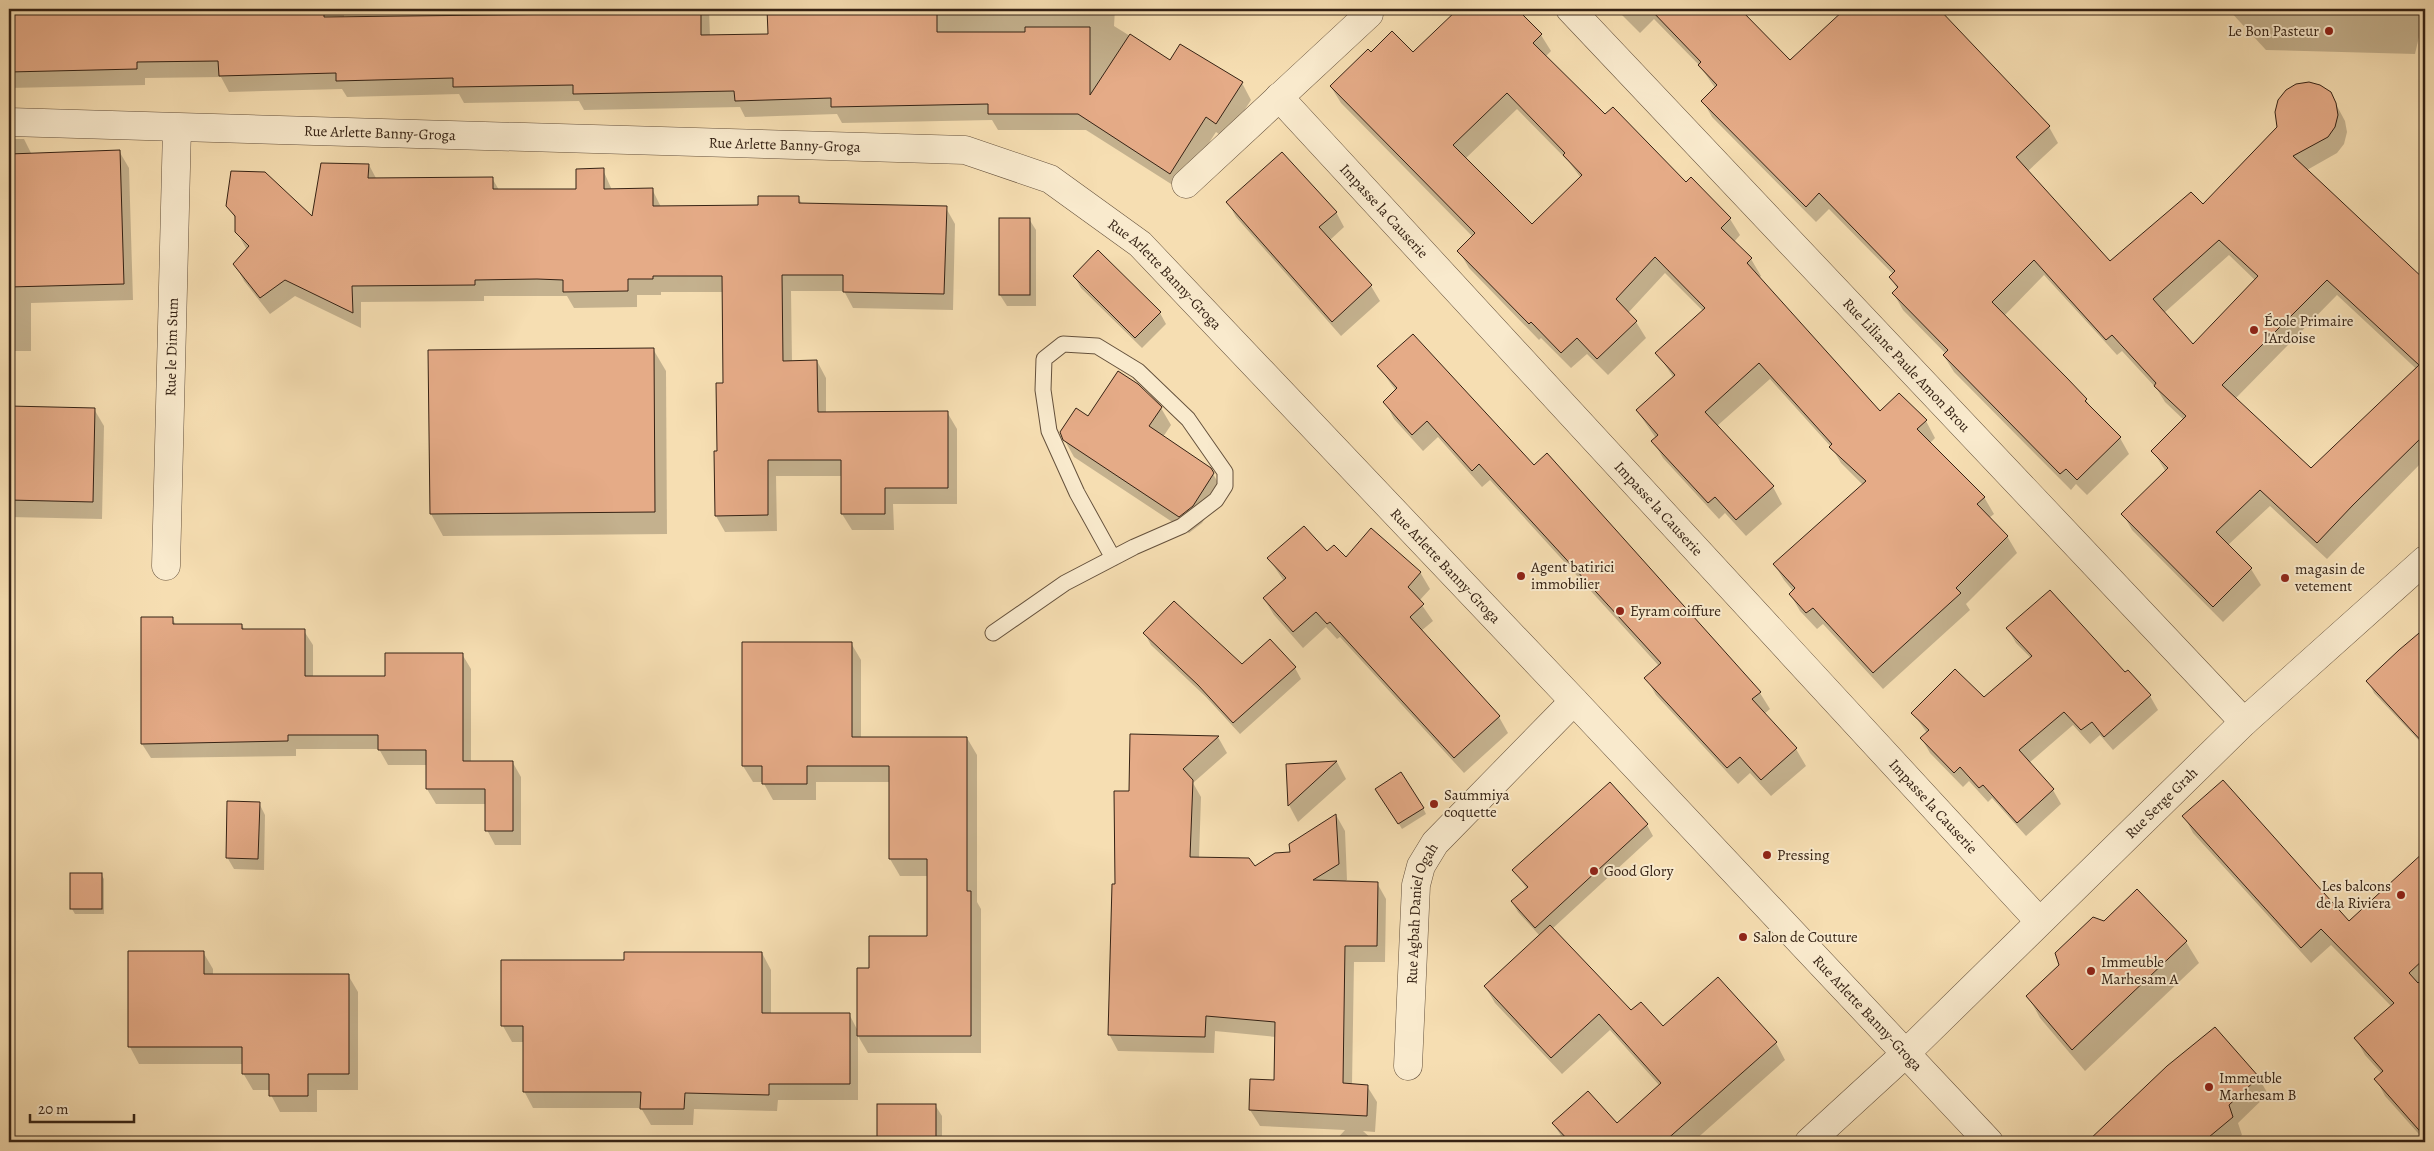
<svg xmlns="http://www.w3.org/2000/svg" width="2434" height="1151" font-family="Alegreya,serif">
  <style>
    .shadow { fill: #0003; fill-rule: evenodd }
    .building { fill: #e5ab87; stroke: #352214; fill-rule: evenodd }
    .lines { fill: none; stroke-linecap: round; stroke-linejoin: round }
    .service-casing { stroke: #65513c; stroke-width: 17 }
    .minor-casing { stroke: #65513c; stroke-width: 29 }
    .service { stroke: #f9eacd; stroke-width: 15 }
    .minor { stroke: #f9eacd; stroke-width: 28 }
    .poi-dot { fill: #8f2418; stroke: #f9eacd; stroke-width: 2 }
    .labels { text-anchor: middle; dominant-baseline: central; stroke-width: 4; stroke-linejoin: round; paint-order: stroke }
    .poi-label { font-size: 15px; fill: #352214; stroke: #f9eacd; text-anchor: start }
    .street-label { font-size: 15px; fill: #352214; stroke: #f9eacd }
  </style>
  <rect width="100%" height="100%" fill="#f6deb2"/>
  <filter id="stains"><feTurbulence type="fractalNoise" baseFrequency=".004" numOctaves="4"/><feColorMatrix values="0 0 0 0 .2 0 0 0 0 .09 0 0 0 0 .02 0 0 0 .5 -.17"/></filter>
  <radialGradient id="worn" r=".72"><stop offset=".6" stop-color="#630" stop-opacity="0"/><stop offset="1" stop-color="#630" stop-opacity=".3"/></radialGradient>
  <g class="shadow">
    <path d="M9 9H344V18L577 15V9H709L710 36 769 35 768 9H1115L1114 26 1170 61 1242 83 1251 100 1226 139 1216 132 1179 189 1086 130H998L992 120 842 123 837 114 745 117 740 107 584 110 579 101 464 103 459 94 347 97 342 89 229 92 221 77 145 78V85L9 88Z"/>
    <path d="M1460 9H1516L1541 35 1551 51 1545 57 1605 116 1730 219 1740 235 1734 242 1751 259 1761 276 1759 278 1880 413 1926 421 1935 438 1930 443 1984 497 1994 514 1989 518 2007 536 2017 553 1966 604 1970 610 1883 689 1823 624 1817 629 1800 611 1790 594 1793 591 1784 580 1774 564 1863 485 1841 463 1832 448 1770 379 1717 426 1773 487 1782 504 1746 536 1725 513 1719 519 1663 458 1653 441 1656 438 1637 411 1674 378 1657 353 1703 311 1665 273 1628 313 1636 322 1646 338 1608 375 1587 354 1571 368 1541 338 1539 340 1469 268 1459 251 1473 237 1341 103 1331 87 1371 54H1413ZM1517 109 1569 162 1581 178 1532 225 1465 159Z"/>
    <path d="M1616 9H1742L1740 11 1873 149 1822 32 1847 9H1937L2049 127 2058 143 2027 172 2110 263 2203 206 2330 93 2345 121 2347 132 2344 144 2337 153 2307 170 2425 281V377L2337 295 2235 399 2311 470 2414 371 2425 383V459L2327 559 2270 506 2228 545 2251 569 2261 585 2223 622 2132 530 2123 514 2166 472 2153 451 2184 420 2165 402 2157 389 2122 351 2117 355 2044 275 2004 316 2086 400 2092 409 2120 438 2129 454 2087 495 2076 484 2071 490 1954 372 1944 356 1946 354 1903 310 1894 294 1898 290 1890 277 1893 274 1829 209 1816 222 1712 117 1703 101 1716 89 1699 65 1654 19 1640 33ZM2229 255 2256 281 2193 345 2164 313Z"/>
    <path d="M2228 9H2425V11L2415 54 2266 50Z"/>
    <path d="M9 139H24L32 155 119 151 129 168 133 300 31 303V351H9Z"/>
    <path d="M369 165 377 180 492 178 499 190H577L603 170 612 190 652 189 661 207 759 206 798 197 802 204 946 208 955 224 953 310 853 308 844 291H791L792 362 817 361 826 378V413L947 412 957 429V504H893L894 530H852L842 514V476H776L777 531 725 532 716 516 724 385 723 292H661V295H637V307L574 308 567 296H484V301L361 302V328L295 296 270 314 244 281 235 264 247 250 237 232V221L227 205 313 219Z"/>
    <path d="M1228 203 1336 212 1344 227 1330 240 1371 286 1380 301 1341 336 1236 217Z"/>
    <path d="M1029 219 1036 230V306H1007L1000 295Z"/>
    <path d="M1074 276 1160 313 1166 324 1142 348 1081 288Z"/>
    <path d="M653 349 666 371 667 534 443 536 431 514Z"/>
    <path d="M1379 367 1534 467 1760 693 1770 709 1764 714 1796 749 1806 766 1771 796 1750 773 1738 784 1656 695 1646 678 1659 666 1490 480 1482 487 1438 437 1423 451 1394 419 1385 402 1396 391Z"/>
    <path d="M1137 385 1161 408 1171 425 1163 437 1213 474 1223 491 1202 523 1189 533 1074 457 1064 439 1088 417Z"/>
    <path d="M9 407 94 409 104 426 102 519 9 517Z"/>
    <path d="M1327 553 1346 559 1420 572 1430 589 1419 601 1433 621 1421 631 1499 717 1508 733 1464 773 1340 637 1337 639 1326 627 1303 648 1274 615 1264 599 1284 581 1269 559Z"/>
    <path d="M172 618 176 625H242L245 631H304L313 645V678H387L462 654 471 669V763H513L521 777V845H495L487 830V804H436L427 789V765H388L379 749H296V756L151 758 142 744Z"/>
    <path d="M2008 629 2125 674 2150 696 2158 710 2113 750 2100 735 2090 744 2073 725 2029 763 2053 790 2061 804 2026 836 1992 798 1988 802 1969 781 1963 787 1930 753 1922 739 1927 733 1913 713 1984 699 2031 658 2016 643Z"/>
    <path d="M2425 630V747L2374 693 2368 681Z"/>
    <path d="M1145 634 1242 665 1295 668 1301 679 1240 734 1206 697 1151 645Z"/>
    <path d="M851 643 861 660V738H967L977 755V902L981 909V1053H868L858 1036V1100H778L777 1111 694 1109 693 1125H651L641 1108H533L524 1091V1042H512L503 1026 625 961 762 953 771 970V1014H849L858 1031 870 970 928 937V876H900L890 859V782H816V800H773L763 782H753L743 766Z"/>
    <path d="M1131 735 1218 737 1227 753 1193 783 1201 797 1199 858 1254 868 1291 854 1336 815 1345 831 1347 880 1344 882 1377 883 1386 899 1385 962H1354L1352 1085 1367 1086 1377 1102 1375 1132 1363 1131 1375 1142H1334L1345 1130 1260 1126 1250 1110 1251 1080 1276 1081V1037L1215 1031 1214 1053 1118 1051 1109 1034 1116 885 1130 792Z"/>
    <path d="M1337 762 1346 779 1298 822 1289 805 1287 765Z"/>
    <path d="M1610 784 1647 825 1653 836 1552 929 1631 1012 1663 1027 1776 1043 1785 1060 1693 1142H1565L1553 1123 1617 1125 1660 1086 1610 1030 1562 1074 1495 1003 1485 986 1540 936 1518 912 1512 902 1527 889 1514 870Z"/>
    <path d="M1380 794 1423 808 1426 814 1402 829Z"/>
    <path d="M259 803 265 815 264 870 234 869 227 857Z"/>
    <path d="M2184 816 2349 923 2425 852V984L2420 988 2425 993V1141L2385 1096 2376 1079 2382 1074 2365 1055 2356 1039 2392 1007 2331 945 2311 963 2193 833Z"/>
    <path d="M101 874 104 879V914H75L72 909Z"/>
    <path d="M2137 891 2186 942 2199 963 2085 1071 2040 1018 2028 996Z"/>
    <path d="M130 952H203L213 969V975H348L358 992V1090H317V1112H280L271 1095V1090H253L243 1073V1064H139L130 1047Z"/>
    <path d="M2258 1077 2268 1094 2238 1123 2242 1135 2233 1142H2105L2099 1132Z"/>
    <path d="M878 1105H935L942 1116V1142H881L878 1137Z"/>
    <path d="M1140 1136 1146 1142H1134Z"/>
  </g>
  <g class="building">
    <path d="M9 9H324V17L576 14V9H701V35L768 34 767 9 937 11V32H1025V27H1090V95L1130 34 1170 60 1180 44 1243 82 1216 124 1206 117 1170 174 1078 114H988V104L831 107V98L735 101 734 91 573 94V85L453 87V78L336 81V73L219 76 218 61 137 62V69L9 72Z"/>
    <path d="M1458 9H1517L1542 34 1533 43 1605 114 1613 107 1686 182 1691 177 1731 218 1721 228 1752 258 1747 263 1880 411 1899 393 1927 420 1917 429 1985 497 1977 504 2008 536 1956 588 1961 593 1873 673 1813 608 1806 613 1789 594 1795 588 1773 564 1866 481 1829 447 1832 444 1759 363 1705 412 1774 486 1736 520 1715 497 1708 503 1651 441 1658 435 1636 410 1675 375 1655 353 1705 308 1655 257 1616 299 1637 321 1597 359 1577 338 1561 353 1531 322 1529 324 1457 251 1475 233 1330 86 1368 49 1371 52 1392 31 1413 52ZM1507 93 1565 153 1563 155 1582 175 1532 224 1453 145Z"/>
    <path d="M1650 9H1740L1790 60 1845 9H1939L2050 126 2016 157 2110 261 2191 192 2203 204 2277 127 2275 112 2278 100 2286 90 2296 84 2309 82 2320 85 2331 92 2336 103 2338 115 2335 127 2328 137 2293 156 2425 280V434L2353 505 2317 543 2260 490 2216 532 2252 568 2213 607 2121 514 2168 468 2151 451 2186 416 2154 386 2156 383 2112 335 2106 340 2034 260 1992 302 2067 378 2087 399 2085 401 2121 437 2077 480 2066 469 2060 474 1943 355 1948 350 1892 293 1898 287 1889 277 1895 271 1819 193 1806 207 1701 101 1717 85 1698 65 1701 62ZM2219 240 2258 276 2193 344 2153 299ZM2327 280 2419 365 2311 468 2222 385Z"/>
    <path d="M120 150 124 284 9 287V154Z"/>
    <path d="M1282 152 1337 212 1319 227 1372 285 1332 322 1226 202Z"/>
    <path d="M321 163 369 164 368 178 493 177V189H576V169L604 168V189L653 188V206L758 205V196H799V203L947 206 944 294 843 292V275H782L783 361 817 360 818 412 948 411V488H885V514H841V460H768V515L715 516 714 451H717L716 383H723L722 276H653V279H628V291L563 292V280L537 279 475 280V285L352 286 353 313 285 280 260 298 233 264 249 246 235 232V216L226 206 231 171 265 172 312 216Z"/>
    <rect x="999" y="218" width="31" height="77"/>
    <path d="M1098 250 1161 312 1135 338 1073 276Z"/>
    <path d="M1413 334 1534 465 1547 453 1761 692 1752 699 1797 748 1761 780 1740 757 1727 768 1644 678 1661 663 1479 464 1472 471 1427 421 1412 435 1383 402 1397 388 1377 366Z"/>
    <path d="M654 348 655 512 430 514 428 350Z"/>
    <path d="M1118 371 1138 384 1162 407 1149 426 1211 468 1214 473 1193 506 1179 517 1063 440 1060 432 1076 408 1088 416Z"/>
    <path d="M9 406 95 408 93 502 9 500Z"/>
    <path d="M1304 526 1327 551 1334 545 1346 557 1371 528 1421 572 1408 587 1424 604 1410 617 1500 716 1454 758 1330 622 1327 624 1316 612 1293 632 1263 598 1286 578 1267 558Z"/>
    <path d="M2050 590 2125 672 2128 670 2151 695 2104 737 2092 722 2081 730 2064 712 2019 750 2054 789 2017 823 1983 785 1979 788 1960 767 1954 773 1920 738 1929 730 1911 713 1955 669 1984 697 2032 656 2006 628Z"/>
    <path d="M1174 601 1242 664 1270 639 1296 667 1233 723 1198 685 1143 633Z"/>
    <path d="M141 617H173V624H242V629H305V676H385V653H463V761H513V831H485V789H426V750H378V735H288V741L141 744Z"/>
    <path d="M2425 628V745L2366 681 2399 650Z"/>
    <path d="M742 642H852V737H967V891H971V1036H857V968H869V936H927V859H889V766H807V784H762V766H742Z"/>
    <path d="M1130 734 1219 736 1183 769 1193 780 1190 857 1249 858 1255 866 1275 853 1290 852 1289 844 1336 814 1339 864 1313 880 1378 882 1377 946H1345L1343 1083 1368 1085 1367 1116 1249 1110 1250 1079 1274 1080 1275 1022 1206 1016 1205 1037 1108 1035 1112 884H1115L1114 791H1129Z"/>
    <path d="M1337 761 1288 806 1286 764Z"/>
    <path d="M1401 772 1424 808 1398 824 1375 789Z"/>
    <path d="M2223 780 2349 921 2425 851V958L2409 973 2418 983 2425 977V1137L2374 1079 2383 1071 2354 1038 2394 1003 2321 929 2301 948 2182 816Z"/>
    <path d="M1610 782 1648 824 1535 928 1511 901 1528 887 1512 870Z"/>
    <path d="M227 801 260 802 258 859 226 858Z"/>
    <rect x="70" y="873" width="32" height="36"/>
    <path d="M2137 889 2187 941 2072 1050 2026 996 2059 965 2055 953 2093 917 2104 921Z"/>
    <path d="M1550 925 1631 1010 1641 1002 1663 1026 1718 977 1777 1042 1664 1142H1570L1552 1123 1588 1091 1617 1123 1661 1083 1599 1014 1551 1058 1484 986Z"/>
    <path d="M128 951H204V974H349V1074H308V1096H269V1074H242V1047H128Z"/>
    <path d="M624 952H762V1013H850V1084H769V1095L685 1093 684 1109H640L641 1092H523V1026H501V960H624Z"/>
    <path d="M2215 1027 2259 1077 2229 1105 2233 1117 2203 1142H2087L2167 1066Z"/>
    <rect x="877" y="1104" width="59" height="33"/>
  </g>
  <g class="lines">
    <g class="service-casing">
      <path id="service" d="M993 633 1065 583 1134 547 1182 526 1216 500 1225 486V472L1188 419 1138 371 1097 346 1063 344 1044 359 1043 390 1049 431 1077 493 1113 558"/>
    </g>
    <g class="minor-casing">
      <g id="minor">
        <path id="s1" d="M1570 9 2244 722"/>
        <path id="s2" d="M1279 97 2039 921"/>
        <path id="s3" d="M9 122 965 150 1050 179 1140 244 1574 701 1989 1142"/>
        <path d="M1186 184 1369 14"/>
        <path id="s4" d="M166 566 177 128"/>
        <path id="s5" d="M1408 1066 1416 885 1421 866 1435 843 1574 701"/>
        <path id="s6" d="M1809 1142 1905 1054 2244 722 2425 560"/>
      </g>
    </g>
    <use href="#service" class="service"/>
    <use href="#minor" class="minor"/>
  </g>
  <g class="poi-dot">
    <circle cx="2329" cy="31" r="5"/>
    <circle cx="2254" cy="330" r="5"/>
    <circle cx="1521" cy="576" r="5"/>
    <circle cx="2285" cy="578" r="5"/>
    <circle cx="1620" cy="611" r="5"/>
    <circle cx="1434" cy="804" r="5"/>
    <circle cx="1767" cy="855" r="5"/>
    <circle cx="1594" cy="871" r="5"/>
    <circle cx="2401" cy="895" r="5"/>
    <circle cx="1743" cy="937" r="5"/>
    <circle cx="2091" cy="971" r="5"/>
    <circle cx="2209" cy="1087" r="5"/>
  </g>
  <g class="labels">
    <g class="poi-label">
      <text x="2319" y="31" text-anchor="end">Le Bon Pasteur</text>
      <text x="2264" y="321">École Primaire<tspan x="2264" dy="17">l'Ardoise</tspan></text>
      <text x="1531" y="567">Agent batirici<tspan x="1531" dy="17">immobilier</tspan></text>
      <text x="2295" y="569">magasin de<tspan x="2295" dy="17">vetement</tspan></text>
      <text x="1630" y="611">Eyram coiffure</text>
      <text x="1444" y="795">Saummiya<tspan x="1444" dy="17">coquette</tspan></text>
      <text x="1777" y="855">Pressing</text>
      <text x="1604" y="871">Good Glory</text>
      <text x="2391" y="886" text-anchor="end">Les balcons<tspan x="2391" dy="17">de la Riviera</tspan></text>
      <text x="1753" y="937">Salon de Couture</text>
      <text x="2101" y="962">Immeuble<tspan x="2101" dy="17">Marhesam A</tspan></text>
      <text x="2219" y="1078">Immeuble<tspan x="2219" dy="17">Marhesam B</tspan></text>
    </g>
    <g class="street-label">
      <text stroke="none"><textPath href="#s3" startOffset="371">Rue Arlette Banny-Groga</textPath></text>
      <text stroke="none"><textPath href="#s3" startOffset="776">Rue Arlette Banny-Groga</textPath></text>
      <text stroke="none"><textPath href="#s2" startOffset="155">Impasse la Causerie</textPath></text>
      <text stroke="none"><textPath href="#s3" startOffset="1196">Rue Arlette Banny-Groga</textPath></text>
      <text stroke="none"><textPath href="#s4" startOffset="219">Rue le Dim Sum</textPath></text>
      <text stroke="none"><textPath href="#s1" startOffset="490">Rue Liliane Paule Amon Brou</textPath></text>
      <text stroke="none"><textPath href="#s2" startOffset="560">Impasse la Causerie</textPath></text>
      <text stroke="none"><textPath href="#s3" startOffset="1601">Rue Arlette Banny-Groga</textPath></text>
      <text stroke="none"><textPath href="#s6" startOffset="489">Rue Serge Grah</textPath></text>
      <text stroke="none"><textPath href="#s2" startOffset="965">Impasse la Causerie</textPath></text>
      <text stroke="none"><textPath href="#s5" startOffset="154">Rue Agbah Daniel Ogah</textPath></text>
      <text stroke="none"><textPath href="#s3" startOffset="2216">Rue Arlette Banny-Groga</textPath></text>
    </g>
  </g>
  <rect width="2434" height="1151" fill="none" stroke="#f6deb2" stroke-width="30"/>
  <rect x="10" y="10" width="2414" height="1131" fill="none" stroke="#352214" stroke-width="2.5"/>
  <rect x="15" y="15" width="2404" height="1121" fill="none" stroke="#352214"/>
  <path d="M30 1114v8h104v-8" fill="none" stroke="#352214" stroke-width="2.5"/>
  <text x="38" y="1114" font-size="15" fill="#352214" stroke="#f9eacd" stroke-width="4" paint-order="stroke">20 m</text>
  <rect width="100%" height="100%" filter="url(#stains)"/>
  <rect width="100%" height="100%" fill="url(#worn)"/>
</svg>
